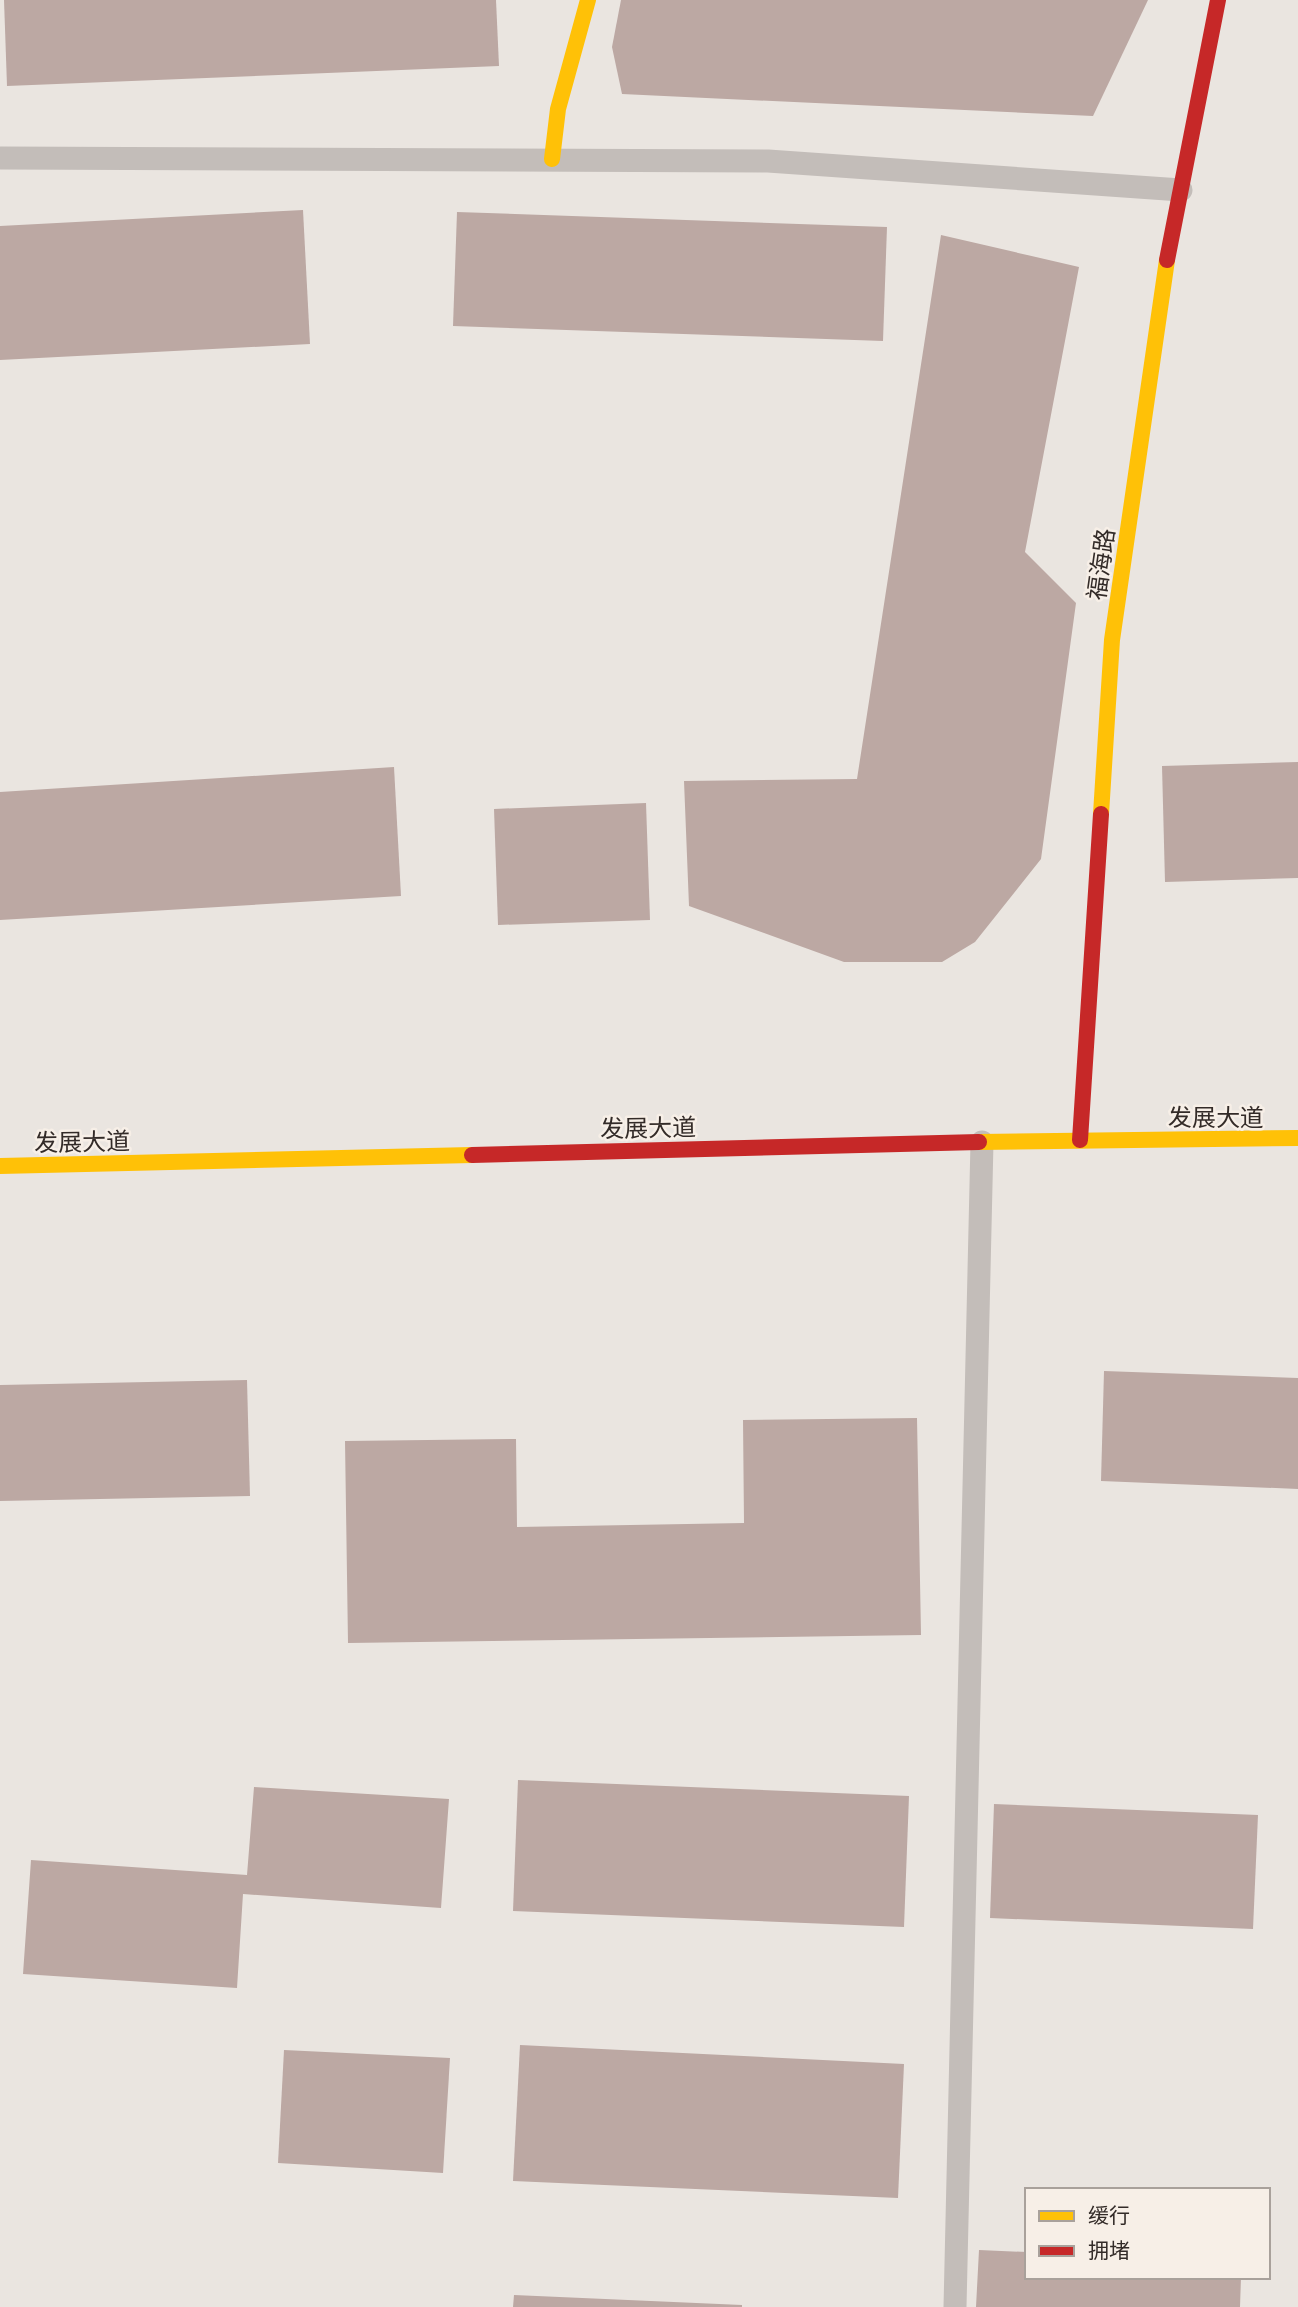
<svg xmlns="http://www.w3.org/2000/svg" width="1298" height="2307" font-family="'Noto Sans','Noto Sans SC',sans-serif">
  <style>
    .building { fill: #bca8a3 }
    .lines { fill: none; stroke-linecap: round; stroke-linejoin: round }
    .lane { stroke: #c3bdb9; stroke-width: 23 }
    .slow { stroke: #ffc107; stroke-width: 16 }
    .jam { stroke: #c62828; stroke-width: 16 }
    .labels { text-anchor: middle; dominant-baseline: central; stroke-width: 5; stroke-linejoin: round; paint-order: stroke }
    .street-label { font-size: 24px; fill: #332b28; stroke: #f7efe7 }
  </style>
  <rect width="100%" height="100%" fill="#eae5e0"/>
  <g class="building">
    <path d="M4 0H496L499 66 7 86Z"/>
    <path d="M621 0H1148L1093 116 622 94 612 47Z"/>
    <path d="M303 210 310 344 0 360V226Z"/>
    <path d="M457 212 887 227 883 341 453 326Z"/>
    <path d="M941 235 1079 267 1025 552 1076 603 1041 859 975 942 942 962H844L689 906 684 781 857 779Z"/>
    <path d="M1298 762V878L1165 882 1162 766Z"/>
    <path d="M394 767 401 896 0 920V792Z"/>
    <path d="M646 803 650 920 498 925 494 809Z"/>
    <path d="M1104 1371 1298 1378V1489L1101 1481Z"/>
    <path d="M247 1380 250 1496 0 1501V1385Z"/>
    <path d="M917 1418 921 1635 348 1643 345 1441 516 1439 517 1527 744 1523 743 1420Z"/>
    <path d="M518 1780 909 1796 904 1927 513 1911Z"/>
    <path d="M254 1787 449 1799 441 1908 243 1894 237 1988 23 1974 31 1860 247 1875Z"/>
    <path d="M994 1804 1258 1815 1253 1929 990 1918Z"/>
    <path d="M520 2045 904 2064 898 2198 513 2181Z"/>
    <path d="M284 2050 450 2058 443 2173 278 2163Z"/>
    <path d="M979 2250 1027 2252V2277H1241L1240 2307H976Z"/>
    <path d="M514 2295 742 2305V2307H513Z"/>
  </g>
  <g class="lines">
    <g class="lane">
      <path d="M0 158 768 161 1181 190"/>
      <path d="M955 2307 982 1142"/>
    </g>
    <g class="slow">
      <path d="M552 159 558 109 588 0"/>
      <path d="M1101 814 1112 640 1167 260"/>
      <path d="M979 1142 1298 1138"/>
      <path d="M0 1166 472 1155"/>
    </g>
    <g class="jam">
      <path d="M1167 260 1218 0"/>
      <path d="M1080 1140 1101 814"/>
      <path d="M472 1155 979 1142"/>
    </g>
  </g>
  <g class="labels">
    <g class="street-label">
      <text transform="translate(1100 564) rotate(-82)">福海路</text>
      <text x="1216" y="1116">发展大道</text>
      <text transform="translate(648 1127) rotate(-1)">发展大道</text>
      <text transform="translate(82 1141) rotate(-1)">发展大道</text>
    </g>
  </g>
  <rect x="1025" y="2188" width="245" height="91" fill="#f7efe7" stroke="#a9a19b" stroke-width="2"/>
  <rect x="1039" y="2211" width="35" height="10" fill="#ffc107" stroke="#a9a19b" stroke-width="2"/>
  <text x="1088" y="2223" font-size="21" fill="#332b28">缓行</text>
  <rect x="1039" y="2246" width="35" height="10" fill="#c62828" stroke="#a9a19b" stroke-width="2"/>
  <text x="1088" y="2258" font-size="21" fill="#332b28">拥堵</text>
</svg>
